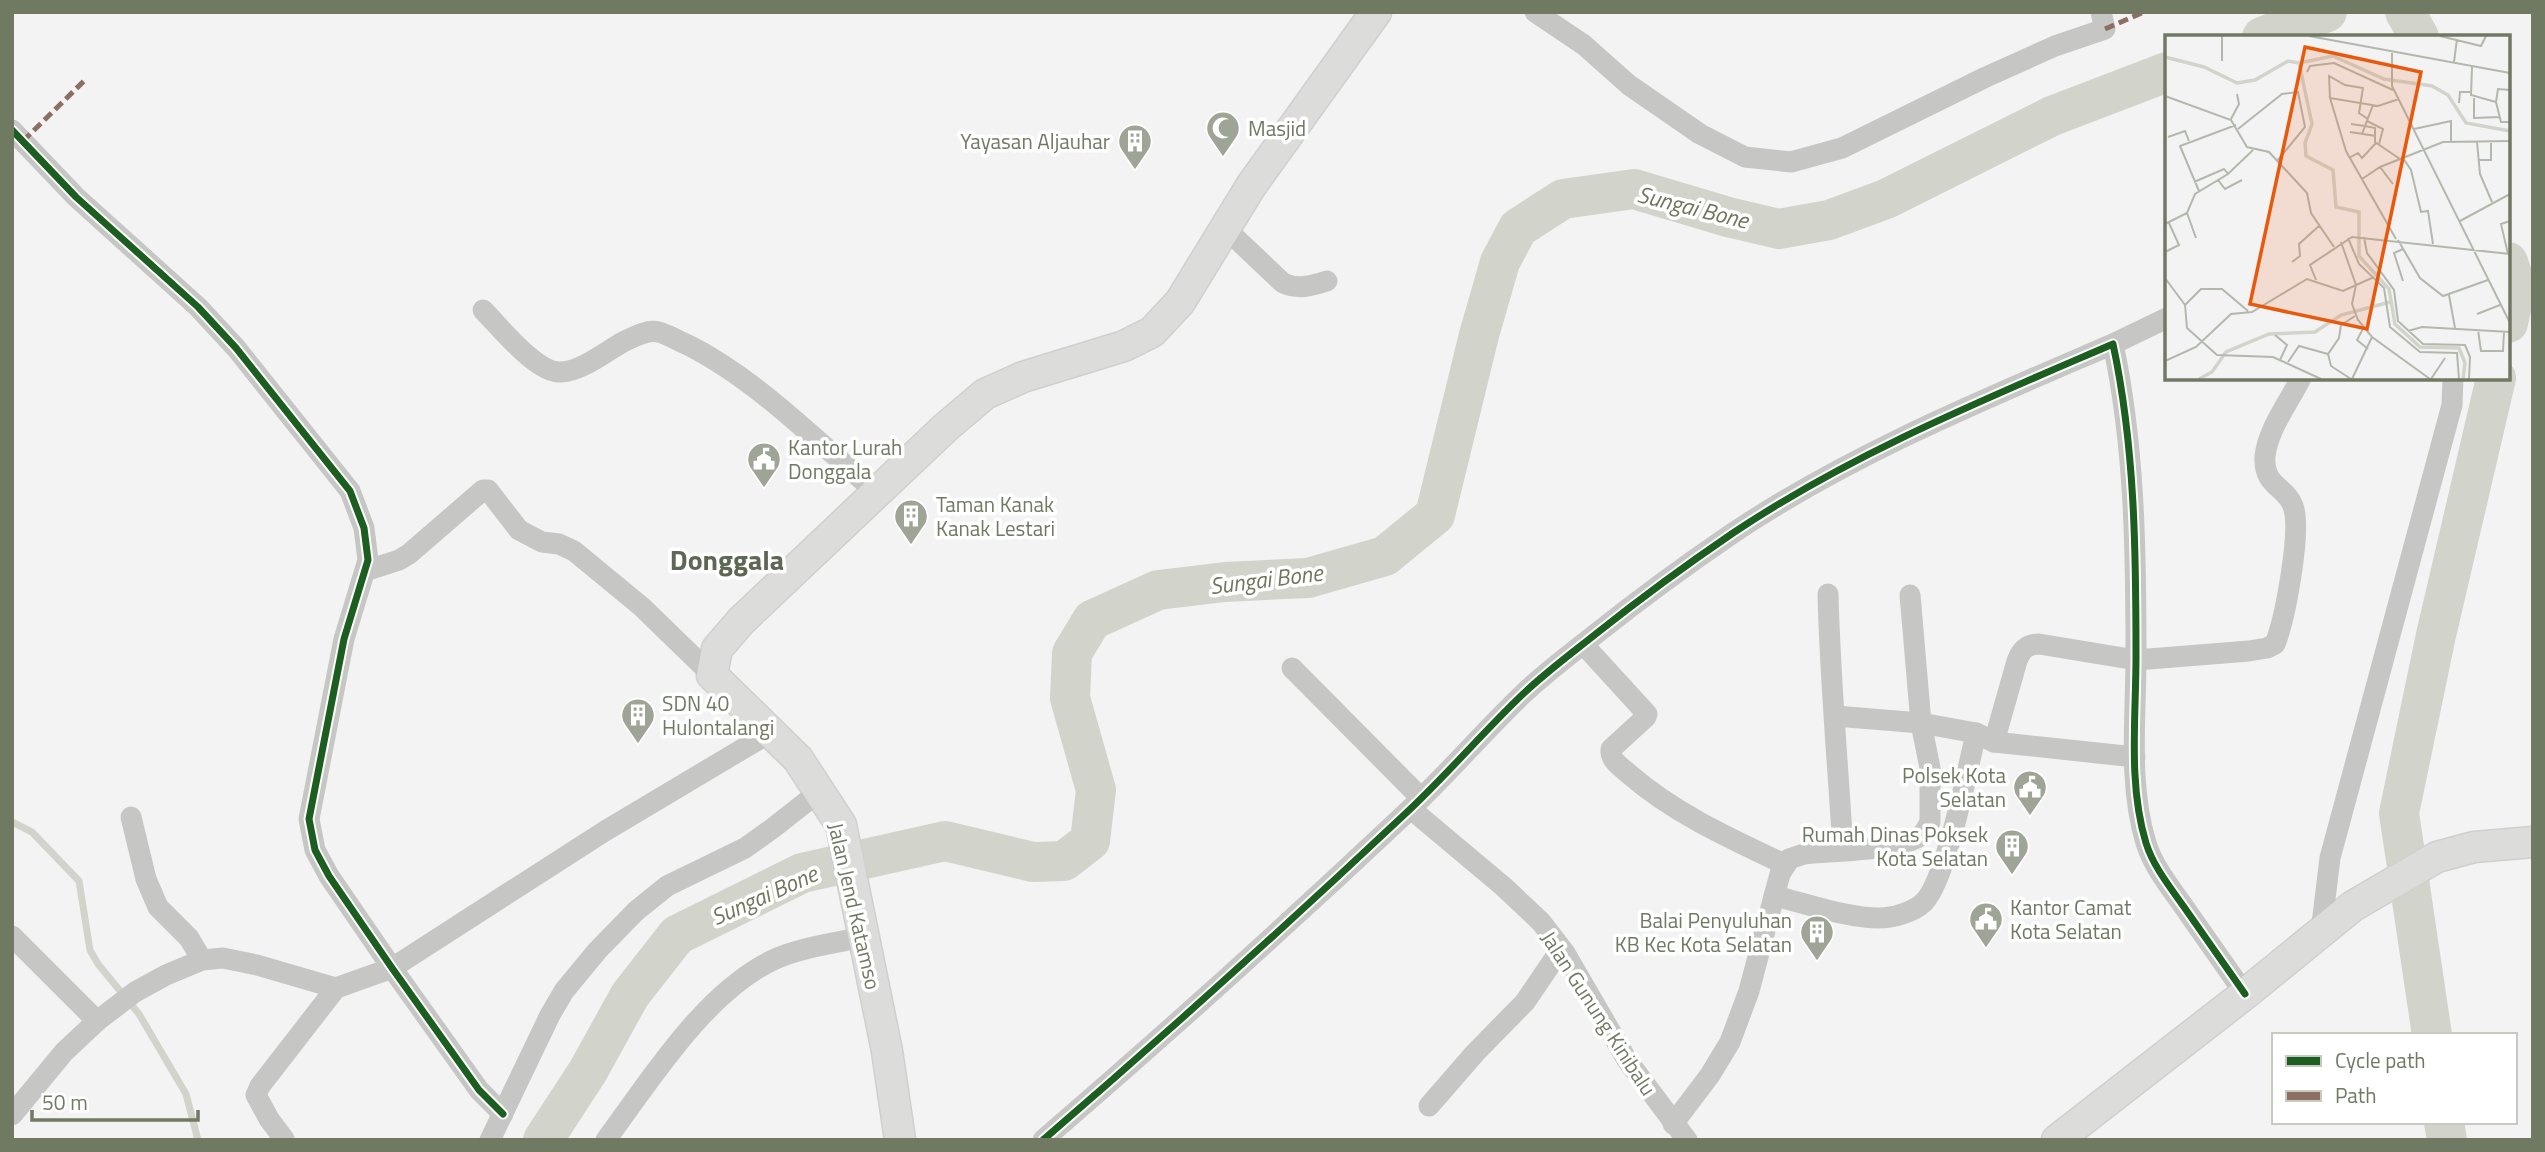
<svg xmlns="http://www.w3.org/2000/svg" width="2545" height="1152" font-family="'Titillium Web',sans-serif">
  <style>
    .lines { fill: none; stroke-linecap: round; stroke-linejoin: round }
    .stream { stroke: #d2d4cb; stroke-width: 7 }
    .river { stroke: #d2d4cb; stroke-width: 40 }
    .secondary-casing { stroke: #cfd0ce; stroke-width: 33 }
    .street { stroke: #c6c7c4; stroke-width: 21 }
    .secondary { stroke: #dcdddb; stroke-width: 30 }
    .quiet { stroke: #8d6e63; stroke-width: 5; stroke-dasharray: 10 5; stroke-linecap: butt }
    .cycleway-casing { stroke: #fff; stroke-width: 11 }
    .cycleway { stroke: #1b5e20; stroke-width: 7 }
    .labels { text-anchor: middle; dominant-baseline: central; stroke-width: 7; stroke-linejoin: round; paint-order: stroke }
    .poi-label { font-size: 21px; fill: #707a63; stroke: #fff; text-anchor: start }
    .street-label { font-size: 21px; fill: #707a63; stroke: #fff }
    .water-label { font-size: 23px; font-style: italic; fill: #70765e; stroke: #fff }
    .district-label { font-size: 28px; font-weight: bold; fill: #5e6654; stroke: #fff }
    .inset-river { fill: none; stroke: #d2d4cb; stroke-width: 3.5 }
    .inset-road { fill: none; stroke: #b3b8ad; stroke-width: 2 }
    .view { fill: #e8590c; fill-opacity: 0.15; stroke: #e8590c; stroke-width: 3.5 }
    .inset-edge { fill: none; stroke: #707a63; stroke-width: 3.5 }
  </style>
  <rect width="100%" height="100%" fill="#f4f3f4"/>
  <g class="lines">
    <path class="stream" d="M12 822 32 832 79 881 90 950 98 964 139 1014 186 1094 198 1140"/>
    <g class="river">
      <path d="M2405 12 2419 37"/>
      <path d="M2262 37 2327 12"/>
      <path d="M2508 262 2516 286 2508 323"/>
      <path d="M2432 1035 2399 813 2436 635 2496 378"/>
      <path d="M2444 1122 2447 1140"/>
      <path d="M543 1140 588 1071 630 995 677 935 802 873 945 841 1033 862 1064 861 1090 841 1096 790 1070 698 1072 653 1092 620 1158 590 1225 582 1308 578 1385 556 1435 515 1479 335 1500 262 1518 228 1563 199 1634 189 1728 217 1779 229 1829 220 1886 199 2052 116 2167 72"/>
    </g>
    <g class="secondary-casing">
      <g id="secondary">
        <path d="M900 1140 887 1051 841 825 798 759 712 675 717 649 741 621 946 427 985 394 1023 377 1124 346 1152 332 1180 302 1251 186 1376 12"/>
        <path d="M2057 1140 2245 994 2353 906 2437 857 2474 847 2533 842"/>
      </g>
    </g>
    <g class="street">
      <path d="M1535 12 1584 45 1629 85 1700 134 1745 157 1791 162 1842 148 1986 77 2055 46 2105 29 2101 12"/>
      <path d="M12 130 76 197 198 307 236 348 350 491 364 528 368 560 344 639 309 819 315 850 329 876 392 968 479 1090 503 1114"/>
      <path d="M1225 228 1283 283C1299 290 1311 286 1327 281"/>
      <path d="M483 310C500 327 537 374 561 372 582 371 605 352 623 342 634 337 647 329 658 332 668 334 678 341 688 345 756 379 819 443 877 493"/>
      <path d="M2113 344 2167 318"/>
      <path d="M365 571 399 560 409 554 483 490H488L519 530 542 542 559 544 574 551 642 607 712 675"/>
      <path d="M1828 594C1830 679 1838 765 1843 850"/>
      <path d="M1583 644 1647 714 1646 717 1611 749C1610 761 1621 767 1629 774 1675 814 1731 839 1786 865"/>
      <path d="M1292 668 1421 798"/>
      <path d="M1835 716 1921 723 1910 595"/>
      <path d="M1994 742 2017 661C2021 650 2027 644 2039 644L2136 660 2249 651 2267 648 2275 644C2285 619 2302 530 2293 506 2286 486 2263 487 2265 456 2268 429 2289 402 2301 378"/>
      <path d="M1411 809 1504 887 1541 922 1565 953 1627 1060 1687 1140"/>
      <path d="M131 817 146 879 158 907 189 938 202 960"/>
      <path d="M1774 896C1806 903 1846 918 1879 918 1893 918 1914 912 1924 902 1946 880 1968 768 1976 733"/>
      <path d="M2321 932 2330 858 2452 405 2453 378"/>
      <path d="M12 936 97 1021"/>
      <path d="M1429 1106 1475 1053 1525 1002 1561 949"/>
      <path d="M12 1115 64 1052 97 1021 135 992 166 975 202 960 223 958 257 965 336 988 392 968 605 831 771 732"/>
      <path d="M1673 1124 1710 1075 1730 1042 1749 991 1780 874 1789 859 1804 854C1831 851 1899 851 1920 836 1925 833 1927 827 1930 822V768L1921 723 1976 733 1994 742 2135 757"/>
      <path d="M284 1139 269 1119 256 1095 260 1086 336 988"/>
      <path d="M490 1140 550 1015 564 991 597 951 636 911 667 886 745 848 773 828 820 791"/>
      <path d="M606 1140C651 1079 703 995 771 961 797 948 835 943 864 937"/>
      <path d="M1043 1140C1166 1034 1287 925 1405 814 1446 776 1483 732 1523 694 1546 672 1572 653 1597 633 1641 598 1686 565 1733 533 1851 454 1983 400 2113 344 2135 447 2136 552 2136 657 2136 718 2128 784 2146 843 2153 866 2170 887 2184 907 2204 936 2225 965 2245 994"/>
    </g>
    <use href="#secondary" class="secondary"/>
    <g class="quiet">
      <path d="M2105 29 2144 12"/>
      <path d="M23 141 86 79"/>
    </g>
    <g class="cycleway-casing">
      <g id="cycleway">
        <path d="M12 130 76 197 198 307 236 348 350 491 364 528 368 560 344 639 309 819 315 850 329 876 392 968 479 1090 503 1114"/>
        <path d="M1043 1140C1166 1034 1287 925 1405 814 1446 776 1483 732 1523 694 1546 672 1572 653 1597 633 1641 598 1686 565 1733 533 1851 454 1983 400 2113 344 2135 447 2136 552 2136 657 2136 718 2128 784 2146 843 2153 866 2170 887 2184 907 2204 936 2225 965 2245 994"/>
      </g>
    </g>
    <use href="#cycleway" class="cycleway"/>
  </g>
  <defs>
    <g id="mosque-pin" transform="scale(1.75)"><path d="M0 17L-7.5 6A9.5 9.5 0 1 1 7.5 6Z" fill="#9ea496" stroke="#fff"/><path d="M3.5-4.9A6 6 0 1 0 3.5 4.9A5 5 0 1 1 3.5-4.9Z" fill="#fff"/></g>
    <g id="building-pin" transform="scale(1.75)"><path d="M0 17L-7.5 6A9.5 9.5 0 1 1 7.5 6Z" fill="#9ea496" stroke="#fff"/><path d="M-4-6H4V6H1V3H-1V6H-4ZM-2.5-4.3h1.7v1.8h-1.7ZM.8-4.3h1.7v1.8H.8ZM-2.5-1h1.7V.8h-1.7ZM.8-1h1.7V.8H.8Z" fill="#fff"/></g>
    <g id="civic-pin" transform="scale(1.75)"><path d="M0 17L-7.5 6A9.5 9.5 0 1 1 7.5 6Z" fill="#9ea496" stroke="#fff"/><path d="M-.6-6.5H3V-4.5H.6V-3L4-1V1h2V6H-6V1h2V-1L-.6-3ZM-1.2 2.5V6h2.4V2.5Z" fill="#fff"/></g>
  </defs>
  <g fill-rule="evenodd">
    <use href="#mosque-pin" x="1223" y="128"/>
    <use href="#building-pin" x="1135" y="141"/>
    <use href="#civic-pin" x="764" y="459"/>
    <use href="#building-pin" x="911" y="516"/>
    <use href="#building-pin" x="638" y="715"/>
    <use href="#civic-pin" x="2030" y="787"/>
    <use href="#building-pin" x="2012" y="846"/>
    <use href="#civic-pin" x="1986" y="919"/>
    <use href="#building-pin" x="1817" y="932"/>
  </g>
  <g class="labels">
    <g class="poi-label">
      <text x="1248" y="128">Masjid</text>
      <text x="1110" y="141" text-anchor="end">Yayasan Aljauhar</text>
      <text x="788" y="447">Kantor Lurah<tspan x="788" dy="24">Donggala</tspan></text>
      <text x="936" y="504">Taman Kanak<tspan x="936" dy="24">Kanak Lestari</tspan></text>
      <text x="662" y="703">SDN 40<tspan x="662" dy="24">Hulontalangi</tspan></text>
      <text x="2006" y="775" text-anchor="end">Polsek Kota<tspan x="2006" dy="24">Selatan</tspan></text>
      <text x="1988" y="834" text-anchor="end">Rumah Dinas Poksek<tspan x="1988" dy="24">Kota Selatan</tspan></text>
      <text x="2010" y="907">Kantor Camat<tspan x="2010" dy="24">Kota Selatan</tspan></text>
      <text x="1792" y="920" text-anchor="end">Balai Penyuluhan<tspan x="1792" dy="24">KB Kec Kota Selatan</tspan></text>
    </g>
    <g class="street-label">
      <text transform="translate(855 906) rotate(77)">Jalan Jend Katamso</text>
      <text transform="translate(1599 1013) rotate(57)">Jalan Gunung Kinibalu</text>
    </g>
    <g class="water-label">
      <text transform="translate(1693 207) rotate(14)">Sungai Bone</text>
      <text transform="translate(1266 579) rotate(-7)">Sungai Bone</text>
      <text transform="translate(764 895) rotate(-24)">Sungai Bone</text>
    </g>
    <g class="district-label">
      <text x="727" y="559">Donggala</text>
    </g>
  </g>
  <g transform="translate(2165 35)">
    <rect width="345" height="345" fill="#f4f3f4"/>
    <path class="inset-river" d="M0 22 39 32 72 48 90 45 123 26 134 28 147 89 140 108 141 121 168 135 171 172 194 177V221L224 254 230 289 255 312 294 313 300 328 298 344M134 28 168 21 219 44 267 51 283 60 301 88 345 96M34 344 47 337 61 317 104 299 150 297 176 280 225 267"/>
    <path class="inset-road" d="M57 1V26M144 1 345 38M275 1 316 11 321 1M227 18V51L345 288M289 27 292 4M307 32 306 60 331 67 336 87H345M142 37 145 31 169 28 228 55M0 61 66 85 82 112 104 117 142 158 146 178 169 212M165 63 164 41 180 50 198 53 194 78 203 84M309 63V83L334 82M331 67 333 54 345 55M294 68 295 57H305M208 70 200 91 210 93V107L235 124M66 84 74 69 72 59M202 86 218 94 214 109M186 89 200 91 197 99M73 94 117 59 133 57 140 92 112 126M249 94 286 86V106M185 97 211 101M3 102 20 96 24 106M312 107 315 139 327 167M184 123 193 118 197 123 211 108M238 123 246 135 256 177 263 176 268 209M313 125H326V108M215 132 228 149M197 144 215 132 278 107 345 106M53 145 60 154 77 145M29 147 59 134 63 139M34 156 15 111 71 90M22 178 31 203M295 186 345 159M0 189 22 178 30 159 63 139 88 115M199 202 202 218 229 255 233 286 258 309 300 310 305 322 304 344M183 203 194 229 219 253 225 292 255 317 292 318 294 344M231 204 181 116 165 63 213 71 234 64M233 205 255 243 278 261 323 245M176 207 191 250 187 269 193 285 207 302 265 344M0 217 14 210 4 188M343 219 336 189 345 186M127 227 135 221 134 209 154 191M0 243 20 270 22 293 52 320 108 322 156 344M151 245 145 230 187 202 345 219M238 246 229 218 238 214M284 260 290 293M20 270 36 254H57L83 276M312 279 335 270M199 292 192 305 203 314M313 295 316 316H338L339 297M243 296 257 292 345 297M110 300 122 310 115 325M163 319 166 331 186 344M0 326 31 312 66 279 87 277 142 244 178 256 209 242M123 327 134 311 163 319 174 303 176 290 190 281M187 344 207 302M266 344 280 323"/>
    <path class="view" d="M140 12 256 37 202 294 85 269Z"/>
    <rect width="345" height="345" class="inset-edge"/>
  </g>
  <rect width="2545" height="1152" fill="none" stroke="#707a63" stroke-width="28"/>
  <rect x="2272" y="1033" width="245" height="91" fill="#ffffff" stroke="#c6cac1" stroke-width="2"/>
  <rect x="2286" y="1056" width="35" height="10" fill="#1b5e20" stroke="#c6cac1" stroke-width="2"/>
  <text x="2335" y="1068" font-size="21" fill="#707a63">Cycle path</text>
  <rect x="2286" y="1091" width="35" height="10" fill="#8d6e63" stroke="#c6cac1" stroke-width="2"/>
  <text x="2335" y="1103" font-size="21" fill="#707a63">Path</text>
  <path d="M32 1110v10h166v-10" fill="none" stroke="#707a63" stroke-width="3.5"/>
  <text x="42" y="1110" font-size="21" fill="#707a63" stroke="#ffffff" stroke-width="5" paint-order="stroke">50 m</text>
</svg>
